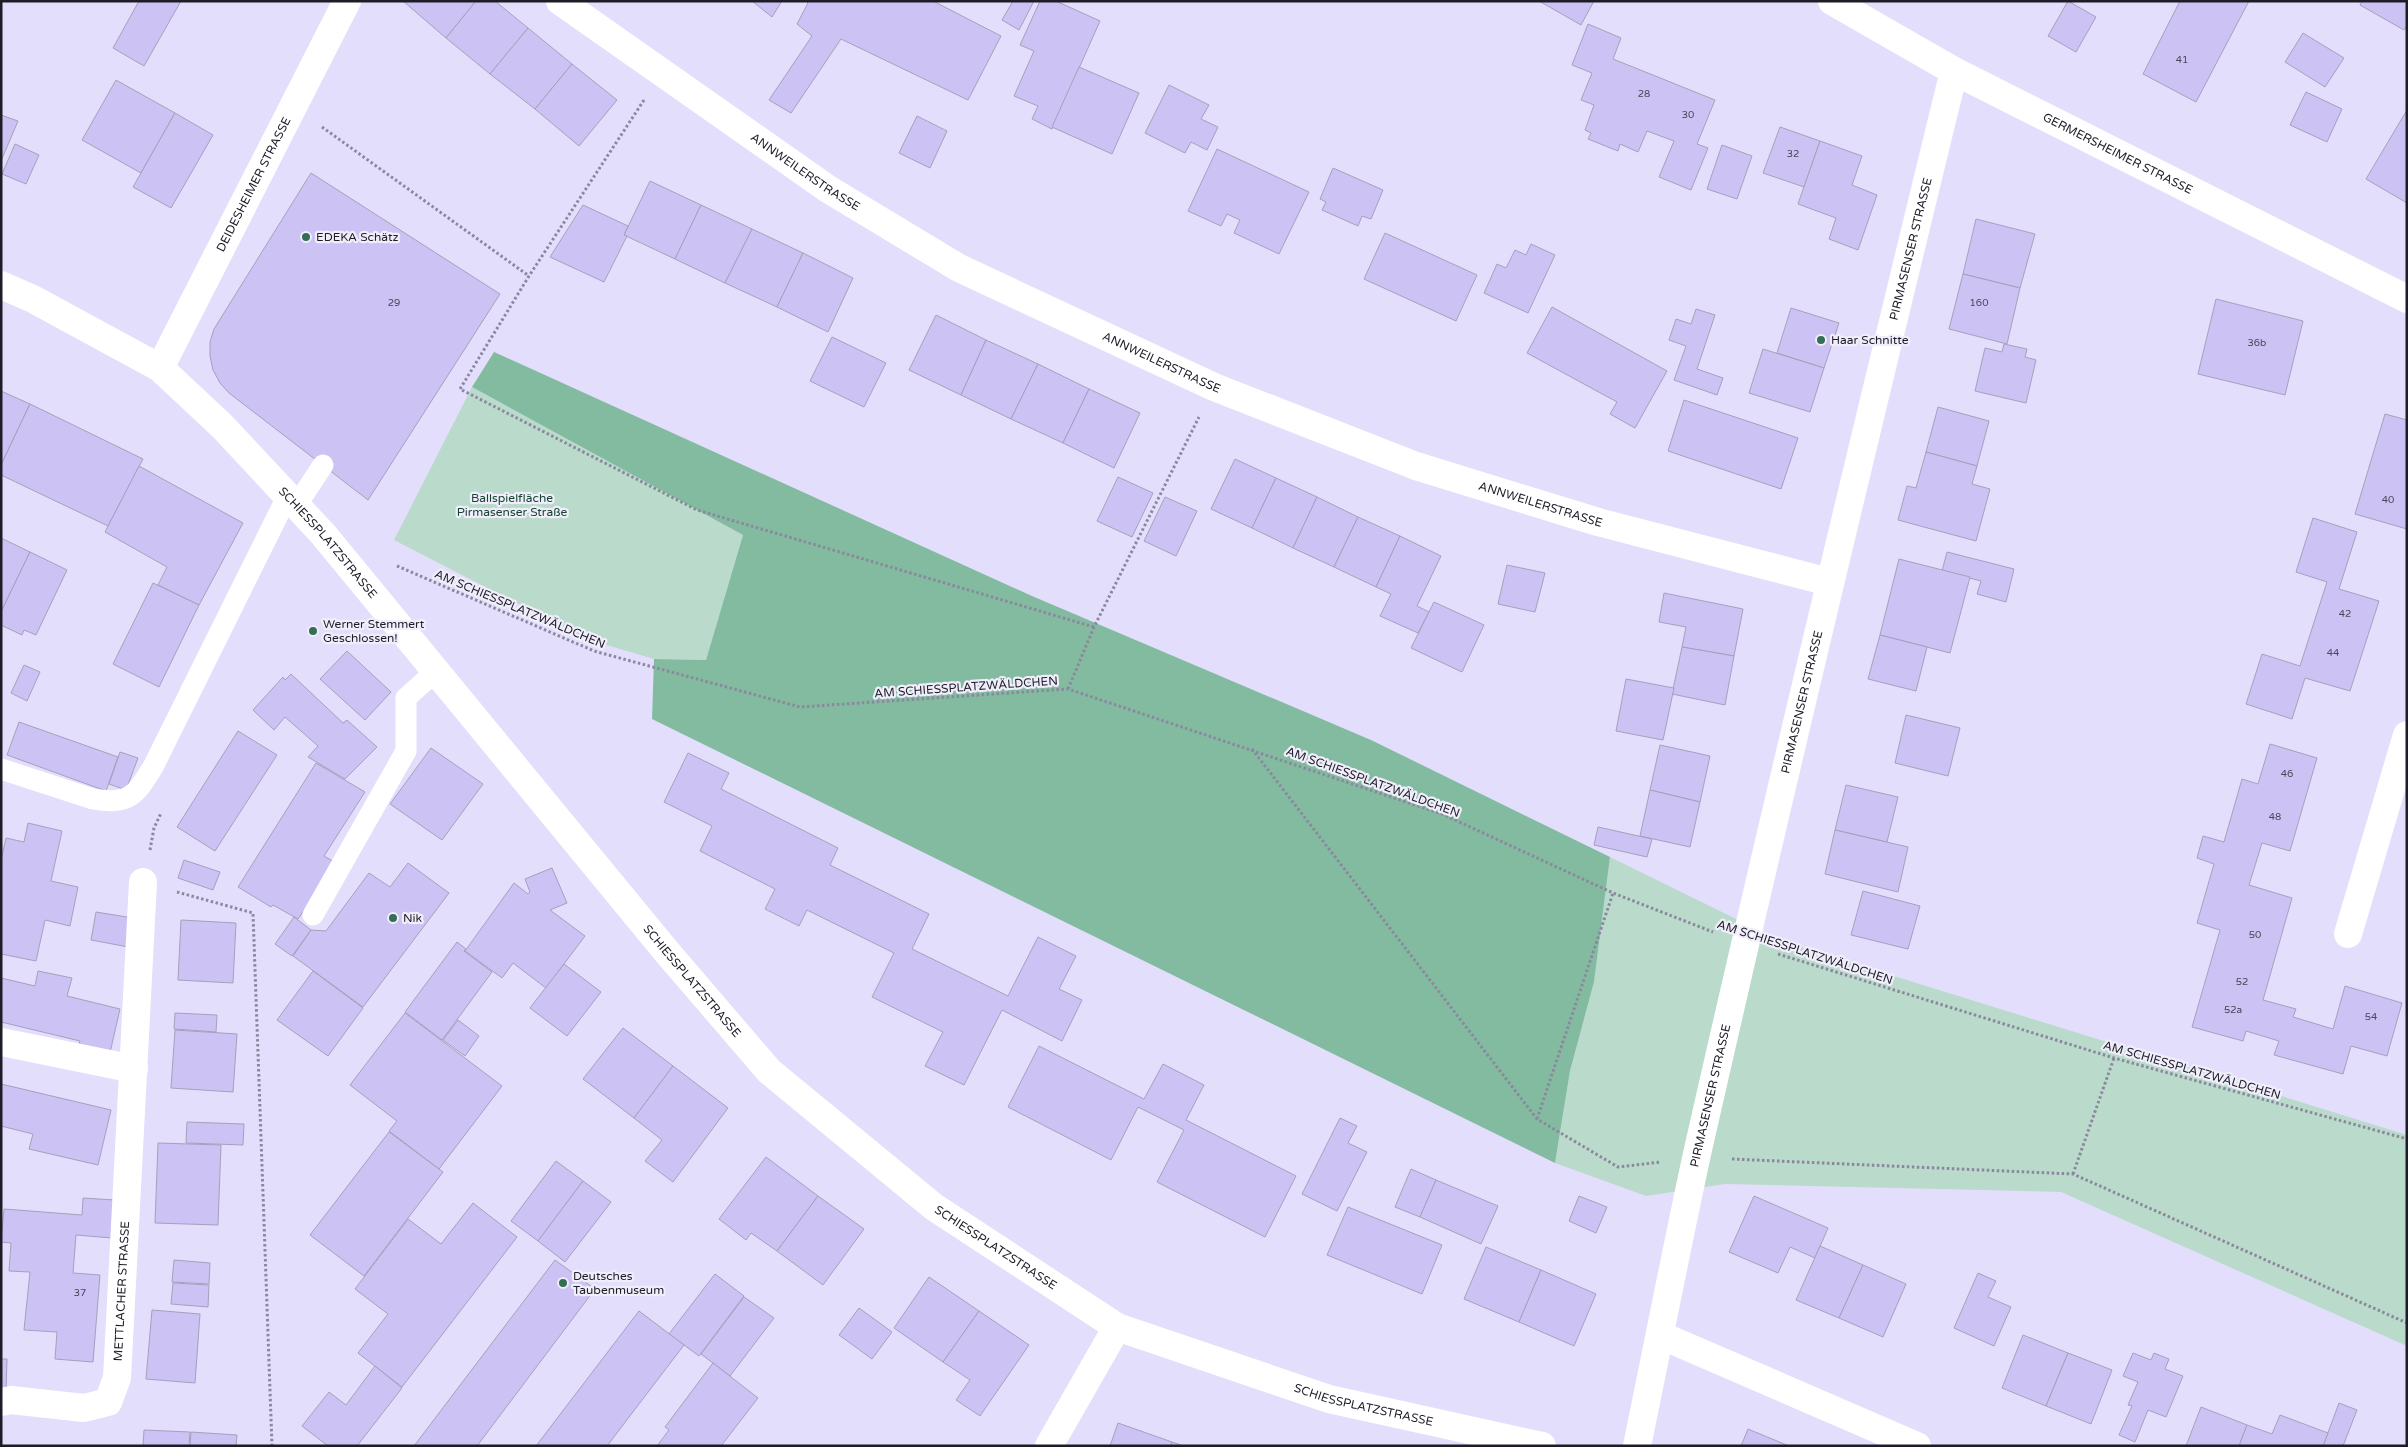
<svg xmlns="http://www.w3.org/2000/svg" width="2408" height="1447" font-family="'Varela Round',sans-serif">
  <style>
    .green { fill: #badbcb }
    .forest { fill: #83bba1 }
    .building { fill: #cdc2f4; stroke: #a6a0bd }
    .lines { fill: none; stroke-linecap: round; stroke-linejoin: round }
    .path { stroke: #8b879d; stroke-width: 3; stroke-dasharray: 2.5 2.5; stroke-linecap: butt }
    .service { stroke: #fff; stroke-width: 21 }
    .minor { stroke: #fff; stroke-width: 28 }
    .poi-dot { fill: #356e56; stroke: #f1eefb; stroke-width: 2 }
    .labels { text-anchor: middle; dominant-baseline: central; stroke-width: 4.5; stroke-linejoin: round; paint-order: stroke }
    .number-label { font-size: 10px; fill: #4a465a }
    .street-label { font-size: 12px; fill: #1e1c27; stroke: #f1eefb }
    .poi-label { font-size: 12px; fill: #1e1c27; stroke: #f1eefb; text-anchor: start }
    .park-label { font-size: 12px; fill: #164432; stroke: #f1eefb }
  </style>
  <rect width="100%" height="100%" fill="#e4defd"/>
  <g class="green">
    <path d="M472 387 743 535 706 660 654 659 586 639 394 540Z"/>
    <path d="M1610 857 1781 941 2407 1135V1346L2061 1192 1725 1184 1646 1196 1555 1163 1570 1071 1594 982Z"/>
  </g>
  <path class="forest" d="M494 352 1032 596 1371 740 1610 857 1594 982 1570 1071 1555 1163 652 719 654 659 706 660 743 535 472 387Z"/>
  <g class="building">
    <path d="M139 1H181L144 66 113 48Z"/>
    <path d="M403 1H476L446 38Z"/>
    <path d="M476 1H495L528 28 490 74 446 38Z"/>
    <path d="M752 1H782L772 17Z"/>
    <path d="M806 1H933L1001 36 968 100 841 39 791 113 769 100 812 36 797 24 808 3Z"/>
    <path d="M1013 1H1034L1019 30 1002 20Z"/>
    <path d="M1040 1H1056L1100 21 1052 129 1032 119 1038 106 1014 96 1034 51 1020 45Z"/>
    <path d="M1539 1H1594L1581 25Z"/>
    <path d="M2068 1 2096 17 2076 52 2048 36Z"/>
    <path d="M2180 1H2249L2196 102 2143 74Z"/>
    <path d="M2362 1H2407V25L2404 30 2360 5Z"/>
    <path d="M1588 24 1621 38 1613 59 1715 100 1697 144 1708 148 1691 190 1659 177 1674 141 1647 131 1638 152 1620 144 1618 151 1588 139 1591 133 1585 130 1594 105 1581 100 1592 73 1572 65Z"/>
    <path d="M528 28 572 64 535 109 490 74Z"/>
    <path d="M2303 33 2344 58 2325 87 2285 62Z"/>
    <path d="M572 64 617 100 579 146 535 109Z"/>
    <path d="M1079 67 1139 93 1112 154 1052 127Z"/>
    <path d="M116 80 175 113 141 173 82 140Z"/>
    <path d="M1169 85 1209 105 1201 119 1218 127 1207 150 1191 142 1185 153 1145 133Z"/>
    <path d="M2306 92 2342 109 2327 142 2290 125Z"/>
    <path d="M2407 110V203L2366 179Z"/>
    <path d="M175 113 213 135 171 208 133 187Z"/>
    <path d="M1 115 18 121 1 161Z"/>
    <path d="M917 116 947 131 930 168 899 153Z"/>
    <path d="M1780 127 1820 141 1804 187 1763 173Z"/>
    <path d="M1820 141 1862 156 1852 185 1877 195 1858 250 1829 239 1836 218 1798 204Z"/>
    <path d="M15 144 39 155 26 184 2 174Z"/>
    <path d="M1722 145 1752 156 1737 199 1707 189Z"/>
    <path d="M1217 149 1309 192 1279 254 1234 233 1240 220 1227 214 1221 226 1188 211Z"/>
    <path d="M1333 168 1383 190 1371 219 1362 216 1358 226 1322 210 1326 202 1320 199Z"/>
    <path d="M311 173 500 294 368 500 229 393 220 383 213 370 210 356V342L214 329Z"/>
    <path d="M650 181 701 205 675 259 624 235Z"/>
    <path d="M583 205 628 226 624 235 627 236 604 282 550 257Z"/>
    <path d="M701 205 752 229 725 283 675 259Z"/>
    <path d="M1976 219 2035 234 2020 288 1963 274Z"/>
    <path d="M752 229 803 253 777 307 725 283Z"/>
    <path d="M1385 233 1477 275 1456 321 1364 279Z"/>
    <path d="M1531 244 1555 255 1528 313 1484 293 1497 264 1506 268 1515 250 1526 255Z"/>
    <path d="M803 253 853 278 828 332 777 307Z"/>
    <path d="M1963 274 2020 288 2007 344 1949 329Z"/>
    <path d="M2216 299 2303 321 2285 395 2198 374Z"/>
    <path d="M1552 307 1667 371 1635 428 1610 414 1617 402 1527 353Z"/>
    <path d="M1791 308 1839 323 1824 368 1777 353Z"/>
    <path d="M1696 309 1715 315 1697 369 1723 378 1717 395 1674 380 1686 346 1669 340 1676 319 1691 324Z"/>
    <path d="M936 315 986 340 961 395 909 370Z"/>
    <path d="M832 337 886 363 864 407 810 381Z"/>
    <path d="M986 340 1038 364 1011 419 961 395Z"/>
    <path d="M2004 344 2027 349 2025 357 2036 360 2026 403 1975 391 1985 348 2002 352Z"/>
    <path d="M1763 349 1824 368 1810 412 1749 393Z"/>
    <path d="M1038 364 1089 389 1063 443 1011 419Z"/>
    <path d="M1089 389 1140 413 1114 468 1063 443Z"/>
    <path d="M1 391 30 404 1 465Z"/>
    <path d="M1684 400 1798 438 1781 489 1668 451Z"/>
    <path d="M30 404 143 459 108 526 1 475V465Z"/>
    <path d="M1938 407 1989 421 1977 466 1926 452Z"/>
    <path d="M2385 414 2407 420V529L2355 514Z"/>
    <path d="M1926 452 1977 466 1972 484 1990 489 1976 541 1898 520 1907 486 1916 488Z"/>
    <path d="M1235 459 1276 478 1252 528 1211 509Z"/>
    <path d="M139 466 243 523 199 605 158 585 167 567 105 532Z"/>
    <path d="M1118 477 1153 493 1132 537 1097 521Z"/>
    <path d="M1276 478 1317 497 1293 548 1252 528Z"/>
    <path d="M1165 497 1197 511 1176 556 1144 541Z"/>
    <path d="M1317 497 1358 517 1334 567 1293 548Z"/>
    <path d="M1358 517 1400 536 1376 587 1334 567Z"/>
    <path d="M2313 518 2357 532 2339 589 2379 601 2350 691 2305 678 2292 719 2246 704 2262 654 2300 666 2327 582 2296 572Z"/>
    <path d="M1400 536 1441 556 1417 606 1429 612 1418 633 1380 616 1391 594 1376 587Z"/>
    <path d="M1 538 30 552 1 612Z"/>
    <path d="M30 552 67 570 36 635 24 630 22 635 1 625V612Z"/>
    <path d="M1947 552 2014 569 2006 602 1977 594 1981 581 1942 571Z"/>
    <path d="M1899 559 1970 577 1950 653 1880 635Z"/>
    <path d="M1507 565 1545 573 1535 612 1498 604Z"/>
    <path d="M153 583 199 605 159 687 113 664Z"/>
    <path d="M1664 593 1743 609 1734 656 1682 647 1686 627 1659 622Z"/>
    <path d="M1434 602 1484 625 1462 672 1411 648Z"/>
    <path d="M1880 635 1927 647 1916 691 1868 679Z"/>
    <path d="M1682 647 1734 656 1725 705 1672 694Z"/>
    <path d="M347 651 391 692 365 720 320 679Z"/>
    <path d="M24 665 40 672 27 701 11 693Z"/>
    <path d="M291 674 343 723 347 720 377 747 345 779 308 757 318 746 285 717 274 730 253 710 283 677 285 680Z"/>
    <path d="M1626 679 1674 688 1663 740 1616 731Z"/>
    <path d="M1906 715 1960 728 1948 776 1895 763Z"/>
    <path d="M19 722 118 757 106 791 7 755Z"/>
    <path d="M238 731 277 755 215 851 177 827Z"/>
    <path d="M2270 744 2317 758 2290 851 2262 843 2249 885 2292 898 2263 1000 2296 1009 2293 1017 2333 1029 2345 986 2402 1003 2387 1056 2351 1046 2343 1074 2274 1055 2279 1041 2246 1031 2243 1041 2192 1027 2220 930 2197 923 2214 864 2197 858 2203 836 2224 842 2242 779 2258 784Z"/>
    <path d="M1660 745 1710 756 1700 802 1650 790Z"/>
    <path d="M431 748 483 784 442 840 390 804Z"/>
    <path d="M120 752 138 758 126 790 109 784Z"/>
    <path d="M688 753 729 773 721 789 838 848 830 865 929 914 912 949 1008 996 1038 937 1076 956 1059 989 1082 1000 1062 1041 1002 1010 964 1085 925 1066 943 1032 872 997 894 953 807 910 799 926 765 909 775 889 700 851 712 826 664 802Z"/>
    <path d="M316 763 365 792 324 856 336 863 298 919 273 905 271 907 238 887Z"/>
    <path d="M1846 785 1898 797 1887 842 1835 830Z"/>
    <path d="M1650 790 1700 802 1690 847 1640 836Z"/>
    <path d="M28 823 62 831 51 881 78 887 70 926 45 920 36 961 1 954V860L6 838 24 842Z"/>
    <path d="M1598 827 1652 839 1647 857 1594 845Z"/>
    <path d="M1835 830 1908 847 1898 892 1825 874Z"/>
    <path d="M184 860 220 872 213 890 178 878Z"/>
    <path d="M408 863 449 893 363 1007 293 956 311 930 326 931 369 873 390 887Z"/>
    <path d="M552 868 567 903 550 910 585 936 546 988 513 963 502 978 465 951 514 883 528 894 530 892 525 879Z"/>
    <path d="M1863 891 1920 906 1908 949 1851 935Z"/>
    <path d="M96 912 139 919 134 948 91 940Z"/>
    <path d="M294 917 311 930 292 956 275 944Z"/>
    <path d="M181 920 236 923 233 983 178 980Z"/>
    <path d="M457 942 466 949 464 951 492 972 442 1040 405 1012Z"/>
    <path d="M564 964 601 992 567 1036 530 1008Z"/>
    <path d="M38 971 72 978 67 996 120 1009 109 1057 77 1050 80 1041 1 1022V978L35 986Z"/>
    <path d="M313 971 363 1008 328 1056 277 1020Z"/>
    <path d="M175 1013 217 1015 216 1032 174 1029Z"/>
    <path d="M405 1013 502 1086 439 1169 389 1131 397 1121 350 1085Z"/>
    <path d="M458 1020 479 1036 465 1056 443 1040Z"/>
    <path d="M623 1028 673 1066 634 1118 583 1079Z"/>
    <path d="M175 1030 237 1034 233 1092 171 1088Z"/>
    <path d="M1039 1046 1144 1099 1163 1064 1204 1085 1186 1120 1296 1176 1265 1237 1157 1182 1184 1130 1138 1107 1111 1160 1008 1107Z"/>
    <path d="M673 1066 728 1108 673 1182 645 1161 662 1140 634 1118Z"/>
    <path d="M1 1084 111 1110 98 1165 29 1149 33 1134 1 1126Z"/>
    <path d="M1340 1118 1357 1126 1348 1143 1367 1152 1337 1211 1302 1194Z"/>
    <path d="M187 1122 244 1124 243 1145 186 1143Z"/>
    <path d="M389 1132 443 1172 364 1276 310 1235Z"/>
    <path d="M158 1143 221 1145 218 1225 155 1223Z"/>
    <path d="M766 1157 818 1196 777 1251 751 1233 746 1240 719 1219Z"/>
    <path d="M556 1161 583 1181 538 1241 511 1221Z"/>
    <path d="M1411 1169 1436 1180 1420 1217 1395 1207Z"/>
    <path d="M1436 1180 1498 1206 1481 1244 1420 1217Z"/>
    <path d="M583 1181 611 1202 565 1262 538 1241Z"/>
    <path d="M818 1196 864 1229 823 1285 777 1251Z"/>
    <path d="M1579 1196 1607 1207 1596 1233 1569 1221Z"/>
    <path d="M1754 1196 1828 1228 1815 1258 1790 1247 1778 1273 1729 1252Z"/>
    <path d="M83 1198 115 1200 112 1238 76 1235 73 1273 100 1275 93 1362 55 1359 57 1332 24 1330 30 1272 9 1271 11 1243 1 1242 4 1209 82 1215Z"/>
    <path d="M473 1203 517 1237 402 1387 358 1353 388 1314 355 1289 408 1219 441 1244Z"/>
    <path d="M1348 1207 1442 1245 1422 1294 1327 1255Z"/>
    <path d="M1820 1246 1863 1265 1839 1318 1796 1300Z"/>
    <path d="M1486 1247 1541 1270 1519 1322 1464 1299Z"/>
    <path d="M174 1260 210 1263 209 1284 172 1282Z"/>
    <path d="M555 1260 595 1289 477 1446H414Z"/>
    <path d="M1863 1265 1906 1284 1883 1337 1839 1318Z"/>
    <path d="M1541 1270 1596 1294 1574 1346 1519 1322Z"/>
    <path d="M1978 1273 1996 1281 1988 1297 2011 1307 1994 1346 1954 1328Z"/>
    <path d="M715 1274 744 1296 699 1356 669 1334Z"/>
    <path d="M929 1277 979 1311 943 1362 894 1328Z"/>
    <path d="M173 1283 209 1285 208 1307 171 1304Z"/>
    <path d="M744 1297 774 1318 730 1376 701 1354Z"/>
    <path d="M859 1308 892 1332 872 1359 839 1335Z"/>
    <path d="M152 1310 200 1314 195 1383 146 1379Z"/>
    <path d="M639 1311 684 1345 607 1446H536Z"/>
    <path d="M979 1311 1029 1345 980 1416 956 1400 970 1380 943 1362Z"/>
    <path d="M2023 1335 2068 1353 2046 1406 2002 1388Z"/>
    <path d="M2068 1353 2112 1370 2091 1424 2046 1406Z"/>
    <path d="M2133 1353 2151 1360 2154 1353 2169 1359 2165 1369 2183 1376 2166 1417 2148 1410 2135 1442 2119 1435 2132 1406 2128 1405 2138 1382 2123 1376Z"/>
    <path d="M1 1359H7L6 1391H1Z"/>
    <path d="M713 1363 758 1398 721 1446H657L669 1430 665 1427Z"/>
    <path d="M375 1366 402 1388 357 1446H328L302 1426 329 1392 346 1405Z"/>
    <path d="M2339 1403 2357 1410 2343 1446H2323Z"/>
    <path d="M2201 1407 2247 1425 2239 1446H2186Z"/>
    <path d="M2280 1415 2328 1433 2323 1446H2239L2247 1425 2272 1434Z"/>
    <path d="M1118 1423 1172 1442 1171 1446H1110Z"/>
    <path d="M1748 1429 1789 1446H1741Z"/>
    <path d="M144 1430 190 1432 189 1446H143Z"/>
    <path d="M191 1432 237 1435 236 1446H190Z"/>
    <path d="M1172 1442 1184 1446H1171Z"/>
  </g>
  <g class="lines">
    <g class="path">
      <path d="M644 100 529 276 460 389 697 510 1094 627"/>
      <path d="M322 127 529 276"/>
      <path d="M397 566 594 651 800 707 1068 689 1442 814 1613 893 1713 932"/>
      <path d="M1068 689 1094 627 1199 417"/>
      <path d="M1252 749 1537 1119 1618 1167 1661 1162"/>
      <path d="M150 850 154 828 161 813"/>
      <path d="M177 892 253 913 272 1446"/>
      <path d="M1778 954 2114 1058 2407 1139"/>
      <path d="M1537 1119 1613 893"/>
      <path d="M1732 1159 2073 1174 2407 1323"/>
      <path d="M2073 1174 2114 1058"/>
    </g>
    <g class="service">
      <path d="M296 506 323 465"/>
      <path d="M1 769 93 799C129 805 135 796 153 767L287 497"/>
      <path d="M313 915 406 751V698L436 671"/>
    </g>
    <g class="minor">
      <path id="s1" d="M560 1 828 189 959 268 1214 387 1416 466 1598 522 1829 582"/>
      <path id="s2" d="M1832 1 1954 71 2407 299"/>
      <path id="s3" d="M1 285 33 299 160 368 222 426 323 534 666 951 769 1071 934 1207 1117 1327 1329 1399 1542 1446"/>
      <path id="s4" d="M160 368 347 1"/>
      <path d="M2348 934 2407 735"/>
      <path d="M1 1042 134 1069"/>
      <path d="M1660 1335 1917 1446"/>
      <path id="s5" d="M1 1402 11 1400 84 1408 108 1402 117 1378 143 882"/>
      <path d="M1049 1446 1117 1327"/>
      <path id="s6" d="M1637 1446C1657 1349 1676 1251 1697 1154 1779 792 1866 431 1954 71"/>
    </g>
  </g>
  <g class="poi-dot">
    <circle cx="306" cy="237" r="5"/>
    <circle cx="1821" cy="340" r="5"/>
    <circle cx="313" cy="631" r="5"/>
    <circle cx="393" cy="918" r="5"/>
    <circle cx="563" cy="1283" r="5"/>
  </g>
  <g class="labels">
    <g class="number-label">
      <text x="2182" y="60">41</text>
      <text x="1644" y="94">28</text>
      <text x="1688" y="115">30</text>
      <text x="1793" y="154">32</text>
      <text x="394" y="303">29</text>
      <text x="1979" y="303">160</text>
      <text x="2257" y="343">36b</text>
      <text x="2388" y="500">40</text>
      <text x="2345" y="614">42</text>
      <text x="2333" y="653">44</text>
      <text x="2287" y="774">46</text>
      <text x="2275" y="817">48</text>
      <text x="2255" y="935">50</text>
      <text x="2242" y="982">52</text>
      <text x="2233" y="1010">52a</text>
      <text x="2371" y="1017">54</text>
      <text x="80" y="1293">37</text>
    </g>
    <g class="street-label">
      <text stroke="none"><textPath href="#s2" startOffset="324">GERMERSHEIMER STRASSE</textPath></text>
      <text stroke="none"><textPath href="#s1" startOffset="299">ANNWEILERSTRASSE</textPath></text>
      <text stroke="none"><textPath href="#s4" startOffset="206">DEIDESHEIMER STRASSE</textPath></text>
      <text stroke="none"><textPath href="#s6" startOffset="1228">PIRMASENSER STRASSE</textPath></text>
      <text stroke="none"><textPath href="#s1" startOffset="704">ANNWEILERSTRASSE</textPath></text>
      <text stroke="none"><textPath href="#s1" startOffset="1109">ANNWEILERSTRASSE</textPath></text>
      <text stroke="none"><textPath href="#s3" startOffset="422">SCHIESSPLATZSTRASSE</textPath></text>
      <text transform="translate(520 609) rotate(23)">AM SCHIESSPLATZWÄLDCHEN</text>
      <text transform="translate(966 687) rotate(-4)">AM SCHIESSPLATZWÄLDCHEN</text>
      <text stroke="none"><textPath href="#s6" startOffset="762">PIRMASENSER STRASSE</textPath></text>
      <text transform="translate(1373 782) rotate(20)">AM SCHIESSPLATZWÄLDCHEN</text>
      <text transform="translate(1805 952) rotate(18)">AM SCHIESSPLATZWÄLDCHEN</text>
      <text stroke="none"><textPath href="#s3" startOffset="992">SCHIESSPLATZSTRASSE</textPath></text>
      <text transform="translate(2192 1070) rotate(16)">AM SCHIESSPLATZWÄLDCHEN</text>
      <text stroke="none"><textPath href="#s6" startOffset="358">PIRMASENSER STRASSE</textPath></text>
      <text stroke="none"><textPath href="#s3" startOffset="1398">SCHIESSPLATZSTRASSE</textPath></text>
      <text stroke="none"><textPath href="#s5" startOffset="221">METTLACHER STRASSE</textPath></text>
      <text stroke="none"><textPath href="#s3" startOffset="1802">SCHIESSPLATZSTRASSE</textPath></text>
    </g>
    <g class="poi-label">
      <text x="316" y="237">EDEKA Schätz</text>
      <text x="1831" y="340">Haar Schnitte</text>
      <text x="323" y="624">Werner Stemmert<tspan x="323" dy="14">Geschlossen!</tspan></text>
      <text x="403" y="918">Nik</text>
      <text x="573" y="1276">Deutsches<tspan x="573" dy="14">Taubenmuseum</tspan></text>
    </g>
    <g class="park-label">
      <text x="512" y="498">Ballspielfläche<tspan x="512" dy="14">Pirmasenser Straße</tspan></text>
    </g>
  </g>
  <rect width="2408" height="1447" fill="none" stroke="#1e1c27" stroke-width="5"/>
</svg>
